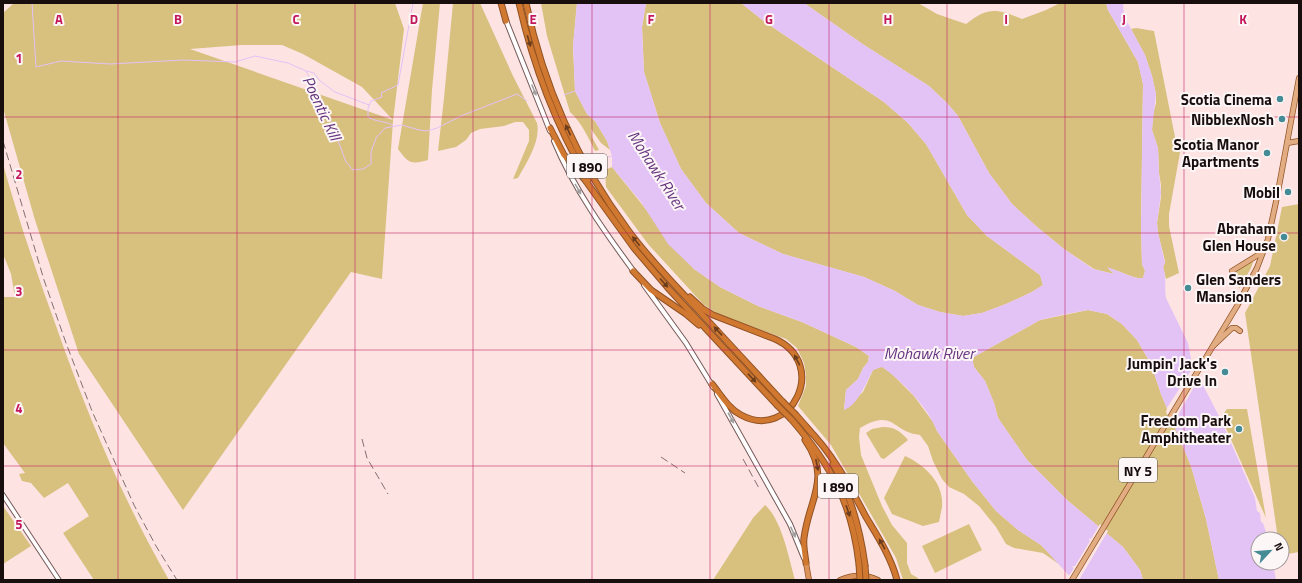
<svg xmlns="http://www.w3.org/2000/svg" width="1302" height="583" font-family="'Titillium Web',sans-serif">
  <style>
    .green { fill: #d8c07e; fill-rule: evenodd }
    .water { fill: #e3c2f6 }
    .pier { fill: #fde4e3 }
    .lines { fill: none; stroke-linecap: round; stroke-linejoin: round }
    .stream { stroke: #e3c2f6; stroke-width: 1 }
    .tertiary-casing { stroke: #745a59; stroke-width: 5.5 }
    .secondary-casing { stroke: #745a59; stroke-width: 6 }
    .primary-casing { stroke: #905224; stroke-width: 6 }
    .trunk-casing { stroke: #905224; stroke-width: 6 }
    .motorway-casing { stroke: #905224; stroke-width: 7 }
    .tertiary { stroke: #fff; stroke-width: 3.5 }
    .secondary { stroke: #fff; stroke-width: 4 }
    .primary { stroke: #e3ad83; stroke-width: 4.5 }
    .trunk { stroke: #da925a; stroke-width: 4.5 }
    .motorway { stroke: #d07730; stroke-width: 5 }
    .rail { stroke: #81706f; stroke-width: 1; stroke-dasharray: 8 4; stroke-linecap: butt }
    .motorway-bridge-casing { stroke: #905224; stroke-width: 7; stroke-linecap: butt }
    .motorway-bridge { stroke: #d07730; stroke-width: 5 }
    .oneway { fill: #6b3d1d }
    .oneway2 { fill: #a39f9e }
    .grid { fill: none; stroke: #c2185b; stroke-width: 1; stroke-opacity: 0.55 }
    .poi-dot { fill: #458b96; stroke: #fdf6f6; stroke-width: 1.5 }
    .labels { text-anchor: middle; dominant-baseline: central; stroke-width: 4; stroke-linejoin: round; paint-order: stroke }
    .shield { fill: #fdf6f6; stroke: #5d5453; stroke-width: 1 }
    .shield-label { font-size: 14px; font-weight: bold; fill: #180e0d }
    .poi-label { font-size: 15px; font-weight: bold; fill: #180e0d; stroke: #fdf6f6; text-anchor: end }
    .water-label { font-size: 16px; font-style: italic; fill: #65337f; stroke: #fdf6f6 }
    .grid-label { font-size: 13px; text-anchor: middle; font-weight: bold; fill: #c2185b; stroke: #fdf6f6; stroke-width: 4; stroke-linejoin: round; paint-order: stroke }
  </style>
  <rect width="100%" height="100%" fill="#fde4e3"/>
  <g class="green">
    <path d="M14 3H395L404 29 393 121 382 279 351 272 183 510 79 354 35 220 3 108V13ZM242 45H282L303 54 362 87 393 120 190 49Z"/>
    <path d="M423 3H440L432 90 428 160C411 165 408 163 398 149Z"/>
    <path d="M453 3H480L513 76 537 123C541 141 527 162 518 178L513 179 529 141V130L523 122H515L504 126 480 129 471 133 466 140 456 147 438 151 444 98Z"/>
    <path d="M541 3H577L573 46 575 91 587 114 595 121 607 141 610 150 601 143 591 129 592 137 599 150 595 151C588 137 582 123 570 112L547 36Z"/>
    <path d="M646 3H741L765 22 884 102 908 123 926 144 967 215 987 236 1040 275 1043 285 1032 292 1006 304 982 313 963 316 940 312 918 305 895 291 864 277 783 254 739 233 706 203 681 169 660 123 644 72 642 27Z"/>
    <path d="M804 3H918L937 14 966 24C987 7 997 8 1022 19L1046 10 1060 3H1106L1108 10 1138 62 1143 84 1141 226 1142 264 1145 271 1143 278C1136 280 1118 270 1108 268L1114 274 1094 269 1064 249 1037 227 1012 204 989 173 958 116 947 103 929 86 864 45Z"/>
    <path d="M1136 28 1154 31 1176 142 1181 147 1169 214V226L1179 273 1166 279 1163 267 1165 261 1158 233 1157 223 1161 197V185L1159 173 1158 148 1152 130 1153 114 1156 103V94L1152 76 1145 55 1131 29Z"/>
    <path d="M3 164C18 218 36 271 55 323 86 412 122 498 169 580H94L63 533 89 516 68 483 44 498 31 483 22 481 19 474 25 473 3 443V297H15L11 274 3 254Z"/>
    <path d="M612 167 694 269 720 287 758 306 802 322 856 347 869 356 868 362 863 368 858 379 846 390 844 410 863 392 873 370 882 366 892 374 914 396 933 422 937 431 972 481 996 511 1018 530 1041 545 1063 567 1043 553 1014 548 1006 544 996 527 979 506 964 494 949 487 942 479 933 461 928 446 920 435C891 432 895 408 860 428L859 437 861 455 882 506 892 525 907 543V563L911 574 918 578V580H903L896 558 883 535 831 445 798 406 806 386V375L804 363 797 348 786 339 718 314 703 304 648 244 606 187 605 170Z"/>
    <path d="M1299 204V552L1282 555V539H1278L1245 313 1270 266 1282 207Z"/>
    <path d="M1254 259 1251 268 1239 289 1236 271Z"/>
    <path d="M1088 310 1107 314 1122 324 1137 340 1151 364 1161 394 1191 466 1206 519 1219 580H1143L1140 570 1123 547 1067 500 1027 460 998 418 994 403 985 381 974 367 972 358 1040 320Z"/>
    <path d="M1227 409H1247L1266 518 1221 417Z"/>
    <path d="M883 427C895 427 900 431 908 440L884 459 881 458 866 433 872 429Z"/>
    <path d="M905 456C925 465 944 483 942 507 941 512 940 517 939 522L923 526 892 514 884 498Z"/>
    <path d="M765 505C782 520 789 559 795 580H713L753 518Z"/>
    <path d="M3 506 31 546 3 564Z"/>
    <path d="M969 524 982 550 935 573 922 546Z"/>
  </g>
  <path class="water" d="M577 3H646L642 27 644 72 660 123 681 169 706 203 739 233 783 254 864 277 895 291 918 305 940 312 963 316 982 313 1006 304 1032 292 1043 285 1040 275 987 236 967 215 926 144 908 123 884 102 765 22 741 3H804L864 45 929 86 947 103 958 116 989 173 1012 204 1037 227 1064 249 1093 269 1114 274 1107 267C1117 270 1136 280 1143 278L1145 271 1142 264 1141 226 1143 84 1138 62 1108 10 1106 3H1123L1124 16 1145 55 1152 76 1156 94 1152 130 1158 148 1159 173 1161 193 1157 223 1158 233 1165 263 1163 267C1167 279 1164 287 1166 298L1188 343 1192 364 1222 422 1255 498 1257 511 1260 513 1261 522 1263 523 1267 535V539H1258V563H1273L1276 580H1219L1206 519 1191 466 1161 394 1151 364 1137 340 1122 324 1107 314 1088 310 1066 314 1040 320 972 358 974 367 985 381 994 403 998 418 1027 460 1067 500 1123 547 1140 570 1143 580H1073L1041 545 1018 530 996 511 972 481 937 431C928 407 902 381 882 367L873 370C866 383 858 405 844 410L846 390 858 379 863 368 868 362 869 356 856 347 802 322 758 306 720 287 694 269 668 244 641 202 612 167V156L607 141 595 121 587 114 575 91 573 46Z"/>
  <g class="pier">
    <path d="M1195 364 1201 375 1172 425 1166 412 1167 408Z"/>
    <path d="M1100 524 1108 531 1079 580H1071L1068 577 1074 568 1072 567 1073 566H1075L1090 541 1089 539V538L1091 539Z"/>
  </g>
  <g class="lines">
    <g class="stream">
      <path d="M32 3 36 67 61 61 110 64 183 60 235 62 255 56 288 63 306 71 330 119 346 162 353 170 363 169 371 164V152L376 138 385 128 402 125 419 130 427 131 437 128 461 116 517 94 527 101"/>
      <path d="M307 71 314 73 319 80 335 92 369 105"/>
      <path d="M564 95 575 91"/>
      <path d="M393 125C385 121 376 122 368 117V108L371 101 382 97 381 93 398 85 413 3"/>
      <path d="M608 157 612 156"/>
    </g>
    <g class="tertiary-casing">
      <path id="tertiary" d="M3 495 59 580"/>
    </g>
    <g class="secondary-casing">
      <g id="secondary">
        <path d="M505 18 550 131"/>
        <path d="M554 141C574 189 604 231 635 273"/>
        <path d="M644 285 686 343 713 387"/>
        <path d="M717 394 790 524 804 558"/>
      </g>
    </g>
    <g class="primary-casing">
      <g id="primary">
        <path d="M1287 143 1299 141"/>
        <path d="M1232 271 1258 255 1262 250"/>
        <path d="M1214 345 1232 328H1236L1240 331"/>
        <path d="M1072 580 1237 306 1257 268 1268 239 1277 197 1299 78"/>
      </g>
    </g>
    <g class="trunk-casing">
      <g id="trunk">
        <path d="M806 563 809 580"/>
        <path d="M840 580C852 575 865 574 878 580"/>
      </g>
    </g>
    <g class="motorway-casing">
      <g id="motorway">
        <path d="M501 3 506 21"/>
        <path d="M519 3C533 65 556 125 588 180"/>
        <path d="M526 3C543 85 578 163 628 230 649 259 674 284 698 310 726 340 754 371 782 401"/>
        <path d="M550 128 564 155 585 180 634 248 668 288 777 405"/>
        <path d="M633 271 651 290 686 314 699 325"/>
        <path d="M690 297 703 309 713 315 775 339C830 364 791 442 741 415 728 408 721 395 712 384"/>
        <path d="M796 415 810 431"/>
        <path d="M791 419C831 465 852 503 859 564"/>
        <path d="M807 428C833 454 849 485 866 517 878 537 891 557 897 580"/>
        <path d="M805 440C832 479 809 498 804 538 803 546 805 554 806 563"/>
        <path d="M833 464C851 495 860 529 865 565"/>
      </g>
    </g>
    <use href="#tertiary" class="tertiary"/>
    <use href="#secondary" class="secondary"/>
    <use href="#primary" class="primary"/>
    <use href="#trunk" class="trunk"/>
    <use href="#motorway" class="motorway"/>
    <g class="rail">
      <path d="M3 141 44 280 66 343 92 411 134 505 156 546 177 580"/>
      <path d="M362 439 367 458 388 494"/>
      <path d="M661 457 685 473"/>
      <path d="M743 459 760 490"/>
    </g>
    <g class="motorway-bridge-casing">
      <g id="motorway-bridge">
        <path d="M782 401 796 415"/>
        <path d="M777 405 791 419"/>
        <path d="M859 564 860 580"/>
        <path d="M865 565 866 580"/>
      </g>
    </g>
    <use href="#motorway-bridge" class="motorway-bridge"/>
  </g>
  <defs><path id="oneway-solid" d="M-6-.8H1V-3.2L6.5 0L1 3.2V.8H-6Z"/></defs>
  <g class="oneway">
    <use href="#oneway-solid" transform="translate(529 41) rotate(73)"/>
    <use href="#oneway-solid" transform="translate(568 130) rotate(-115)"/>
    <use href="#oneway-solid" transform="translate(636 241) rotate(-128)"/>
    <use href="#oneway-solid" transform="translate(664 283) rotate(48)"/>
    <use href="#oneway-solid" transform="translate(718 331) rotate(-133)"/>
    <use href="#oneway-solid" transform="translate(797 360) rotate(-117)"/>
    <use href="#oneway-solid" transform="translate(752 378) rotate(47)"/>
    <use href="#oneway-solid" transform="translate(817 465) rotate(78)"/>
    <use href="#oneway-solid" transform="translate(848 511) rotate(71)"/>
    <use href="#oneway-solid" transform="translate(882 544) rotate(-119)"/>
  </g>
  <g class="oneway2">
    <use href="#oneway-solid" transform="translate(534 90) rotate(68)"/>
    <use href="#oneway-solid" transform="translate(578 189) rotate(60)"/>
    <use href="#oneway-solid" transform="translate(731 418) rotate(61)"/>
    <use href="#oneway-solid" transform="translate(793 532) rotate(65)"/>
  </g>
  <path class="grid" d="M118 3V580M237 3V580M355 3V580M473 3V580M592 3V580M710 3V580M829 3V580M947 3V580M1065 3V580M1184 3V580M3 117H1299M3 233H1299M3 350H1299M3 466H1299"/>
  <g class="poi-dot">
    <circle cx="1280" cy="99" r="4"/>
    <circle cx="1282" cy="119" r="4"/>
    <circle cx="1267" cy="153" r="4"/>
    <circle cx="1288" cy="192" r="4"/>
    <circle cx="1284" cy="237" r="4"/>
    <circle cx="1188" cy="288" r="4"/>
    <circle cx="1225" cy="372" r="4"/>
    <circle cx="1239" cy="429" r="4"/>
  </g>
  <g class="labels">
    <g class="shield">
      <rect x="567" y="154" width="40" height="24" rx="3"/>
      <rect x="1119" y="458" width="38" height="24" rx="3"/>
      <rect x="818" y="474" width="40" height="24" rx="3"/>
    </g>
    <g class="shield-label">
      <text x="587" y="166">I 890</text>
      <text x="1138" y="470">NY 5</text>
      <text x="838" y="486">I 890</text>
    </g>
    <g class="poi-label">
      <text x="1272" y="99">Scotia Cinema</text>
      <text x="1274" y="119">NibblexNosh</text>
      <text x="1259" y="144">Scotia Manor<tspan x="1259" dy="17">Apartments</tspan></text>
      <text x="1280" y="192">Mobil</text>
      <text x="1276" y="228">Abraham<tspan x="1276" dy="17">Glen House</tspan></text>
      <text x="1196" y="279" text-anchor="start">Glen Sanders<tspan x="1196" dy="17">Mansion</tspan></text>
      <text x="1217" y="363">Jumpin' Jack's<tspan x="1217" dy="17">Drive In</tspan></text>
      <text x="1231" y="420">Freedom Park<tspan x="1231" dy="17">Amphitheater</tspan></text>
    </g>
    <g class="water-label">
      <text transform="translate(322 108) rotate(65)">Poentic Kill</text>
      <text transform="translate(657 170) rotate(57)">Mohawk River</text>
      <text x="929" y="353">Mohawk River</text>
    </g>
  </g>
  <g class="grid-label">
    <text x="59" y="24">A</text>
    <text x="178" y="24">B</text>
    <text x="296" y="24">C</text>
    <text x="414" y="24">D</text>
    <text x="533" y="24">E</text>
    <text x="651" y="24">F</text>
    <text x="769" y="24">G</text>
    <text x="888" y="24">H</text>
    <text x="1006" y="24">I</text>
    <text x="1124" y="24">J</text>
    <text x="1243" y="24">K</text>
    <text x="19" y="63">1</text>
    <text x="19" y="179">2</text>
    <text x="19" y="296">3</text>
    <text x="19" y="413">4</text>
    <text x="19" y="529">5</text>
  </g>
  <rect width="1302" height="583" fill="none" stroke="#180e0d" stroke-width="8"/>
  <g transform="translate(1270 551) rotate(64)"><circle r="19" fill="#fdf6f6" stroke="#a19999"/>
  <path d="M0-3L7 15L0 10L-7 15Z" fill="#458b96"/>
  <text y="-6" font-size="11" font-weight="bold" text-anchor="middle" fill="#180e0d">N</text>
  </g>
</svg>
